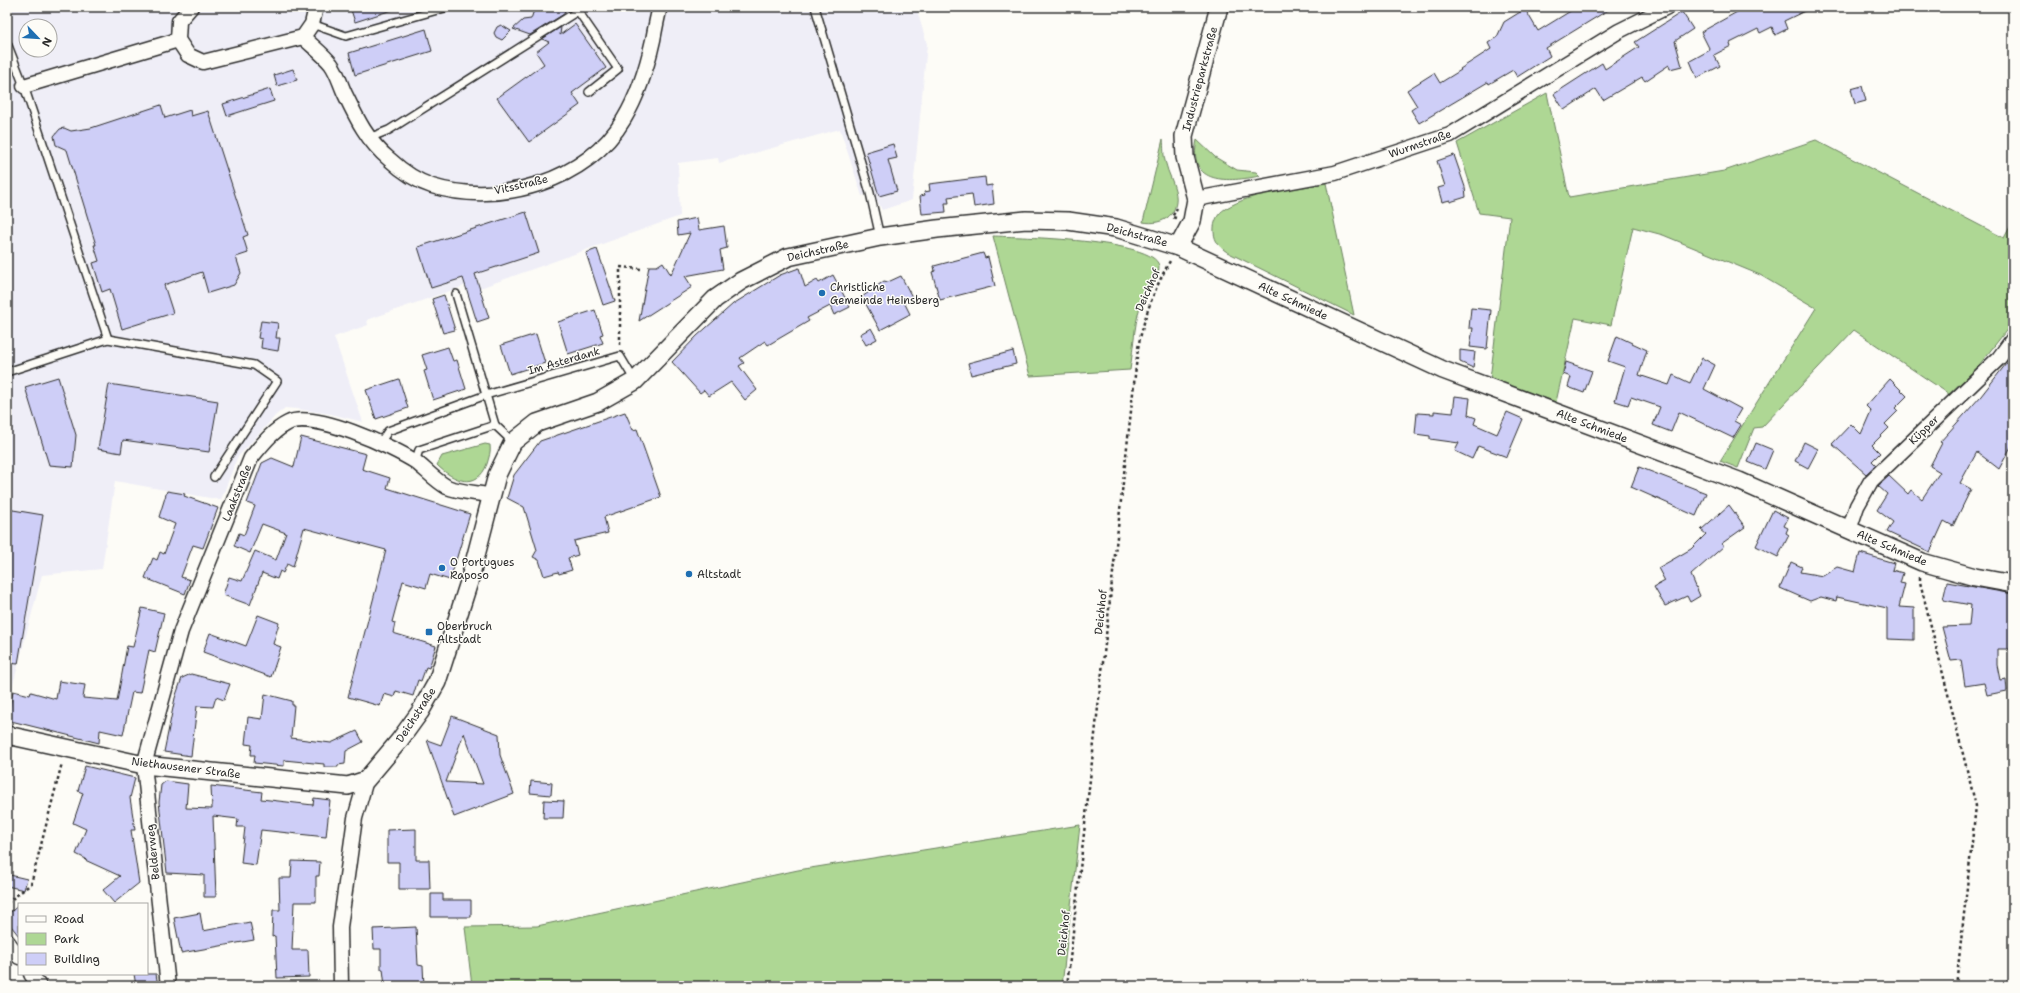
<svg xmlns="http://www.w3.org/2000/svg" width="2020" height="993" font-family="'Shantell Sans',sans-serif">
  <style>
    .built { fill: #efeef7; fill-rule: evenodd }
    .green { fill: #aed794; stroke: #6c8160 }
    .building { fill: #cecef7; stroke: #2b2b2b; fill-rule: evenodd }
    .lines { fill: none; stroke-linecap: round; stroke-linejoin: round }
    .service-casing { stroke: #2b2b2b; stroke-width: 10 }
    .minor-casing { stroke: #2b2b2b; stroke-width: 17 }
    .tertiary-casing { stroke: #2b2b2b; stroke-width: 20 }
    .path { stroke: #2b2b2b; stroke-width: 2.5; stroke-dasharray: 3 3; stroke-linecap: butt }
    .service { stroke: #fdfcf7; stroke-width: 7 }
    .minor { stroke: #fdfcf7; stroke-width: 14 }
    .tertiary { stroke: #fdfcf7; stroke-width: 17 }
    .poi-dot { fill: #1f6fb2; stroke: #fdfcf7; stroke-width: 1.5 }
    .labels { text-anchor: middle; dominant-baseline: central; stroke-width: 3; stroke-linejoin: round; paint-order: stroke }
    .street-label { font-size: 11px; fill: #2b2b2b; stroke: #fdfcf7 }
    .poi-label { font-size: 11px; fill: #2b2b2b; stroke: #fdfcf7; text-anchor: start }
  </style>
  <rect width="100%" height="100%" fill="#fdfcf7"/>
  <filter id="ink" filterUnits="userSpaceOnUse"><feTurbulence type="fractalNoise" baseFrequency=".025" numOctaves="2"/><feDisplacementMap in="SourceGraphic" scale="8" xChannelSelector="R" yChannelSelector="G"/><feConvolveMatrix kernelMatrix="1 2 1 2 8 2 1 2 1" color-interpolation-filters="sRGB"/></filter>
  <g filter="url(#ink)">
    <path class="built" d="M7 7H916L927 44 912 200 882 210 873 192 862 196 840 129 719 163 718 158 678 163 680 216 480 288 478 281 367 320 368 325 334 337 363 422 331 414 297 409 285 408 276 415 237 458 221 500 115 481 102 569 42 575 7 707ZM26 26H50V50H26Z"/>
    <g class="green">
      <path d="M1547 93 1569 197 1724 171 1816 140 2004 238 2011 225 2013 226V322L1976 369 1949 394 1854 330 1762 427 1754 428 1738 468 1720 461 1816 308 1760 275 1663 235 1633 227 1611 325 1575 318 1556 402 1490 379 1510 217 1479 213 1457 143Z"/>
      <path d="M1163 139C1164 148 1163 156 1166 164 1168 173 1173 181 1175 190 1181 213 1164 226 1143 222Z"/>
      <path d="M1197 140 1215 157 1237 170 1256 172 1260 176C1229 182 1187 186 1197 140Z"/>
      <path d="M1326 183 1354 315 1227 252C1218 246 1213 239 1214 227 1215 220 1218 213 1225 209 1254 191 1293 190 1326 183Z"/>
      <path d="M993 236C1017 237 1155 239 1159 266 1160 275 1148 288 1144 296 1134 318 1134 346 1130 370L1030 376Z"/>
      <path d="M485 444 490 445C491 452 489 457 487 464 477 491 453 481 437 465L442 456Z"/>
      <path d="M1080 825 1062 986H472L465 927 537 926 798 870Z"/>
    </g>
    <g class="building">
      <path d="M350 7H392V10L355 22Z"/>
      <path d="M537 7H566L564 14 530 35 513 29 523 20 531 19 534 10Z"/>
      <path d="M1577 7H1613L1546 48 1550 56 1517 77 1513 70 1489 84 1488 82 1419 123 1411 110 1417 106 1407 90 1434 73 1440 83 1461 70 1460 69 1491 49 1488 43 1497 37 1504 22 1525 9 1538 31Z"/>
      <path d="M1746 7H1813L1784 21 1787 29 1775 35 1772 27 1760 33 1758 29 1730 43 1731 46 1714 55 1720 66 1697 78 1690 61 1710 50 1701 32Z"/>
      <path d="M1682 12 1693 29 1675 41 1682 66 1670 69 1669 65 1645 81 1642 77 1603 100 1596 89 1564 110 1554 94 1602 63 1605 69 1639 47 1635 42Z"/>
      <path d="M575 24 606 68 572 93 580 105 529 142 497 98 544 64 536 52 549 42 542 39 561 27 560 35Z"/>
      <path d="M501 25 511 31 502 40 496 37 494 33 497 27Z"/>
      <path d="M426 29 432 51 355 75 349 53Z"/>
      <path d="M293 69 297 80 277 86 274 75Z"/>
      <path d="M1862 86 1866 101 1855 104 1851 89Z"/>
      <path d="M270 89 274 101 227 116 223 104Z"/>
      <path d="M161 105 165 118 190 110 191 116 208 111 248 235 243 237 248 253 236 257 241 273 234 285 208 293 202 272 164 285 173 313 122 329 110 289 102 292 93 263 99 261 94 245H96L67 150 56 145 54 136 60 129 64 128 71 131 91 128Z"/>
      <path d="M893 144 897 158 888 160 897 191 879 196 866 152Z"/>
      <path d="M1454 155 1465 187 1466 197 1450 202V200L1442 202 1438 188 1445 186 1437 161Z"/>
      <path d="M985 177 986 186 992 185 994 204 974 207 972 194 948 197 949 203H945L946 212 922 214 920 196 925 195 924 192 930 191 929 184Z"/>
      <path d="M526 212 539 253 475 274 489 318 477 322 463 278 431 288 418 247Z"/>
      <path d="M697 218 699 230 724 226 727 248 720 250 723 269 685 276 692 287 639 321 649 266H657L663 262 671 275 690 233 678 235 677 222Z"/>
      <path d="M597 249 615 301 603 305 586 253Z"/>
      <path d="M983 253 985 258 988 257 995 286 940 300 932 272 935 271 934 266Z"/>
      <path d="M799 268 805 287 817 280 819 283 833 275 850 307 834 315 830 306 807 318 809 321 768 345 765 341 740 358 744 363 739 366 757 390 745 400 731 382 709 396 704 390 700 393 672 362 697 336 733 304 780 275Z"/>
      <path d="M901 276 912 297 904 302 910 314 880 330 862 297 884 281 888 282Z"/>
      <path d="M444 295 455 330 443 333 432 299Z"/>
      <path d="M1471 308 1491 310 1487 349 1470 347 1473 328H1469Z"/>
      <path d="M595 310 603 334 600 335 603 343 568 354 558 322Z"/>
      <path d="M261 321 278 323 276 338H280L278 351 261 348 262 339 258 338Z"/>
      <path d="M871 328 877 339 866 345 860 334Z"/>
      <path d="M536 334 545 363 510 374 501 345Z"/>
      <path d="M1617 336 1647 350 1639 375 1669 385 1673 375 1690 383 1702 358 1715 365 1704 389 1741 409 1734 421 1741 425 1733 438 1679 412 1671 432 1653 425 1660 407 1631 397 1628 405 1615 401 1625 367 1608 361Z"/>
      <path d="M448 347 453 361 457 360 466 389 433 400 424 371 427 370 422 355Z"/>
      <path d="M1460 350 1475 352 1473 368 1460 362Z"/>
      <path d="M1013 351 1016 364 971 375 968 363Z"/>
      <path d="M2013 355V443L1999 469 1977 452 1960 483 1971 489 1953 526 1944 521 1930 552 1887 532 1893 522 1877 510 1887 494 1878 486 1889 476 1908 494 1911 490 1922 499 1940 472 1930 466 1942 443 1940 442 1981 396Z"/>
      <path d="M1566 362 1592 371 1584 393 1568 387 1571 377 1563 374Z"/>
      <path d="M58 377 76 435 73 467 49 465 25 387Z"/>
      <path d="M399 379 408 408 376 419 366 390Z"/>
      <path d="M1890 379 1907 396 1895 408 1898 411 1885 424 1889 428 1872 445 1880 453 1872 461 1876 465 1866 474 1832 444 1851 424 1861 434 1871 411 1866 406Z"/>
      <path d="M109 384 218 401 209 452 123 440 121 453 98 449Z"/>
      <path d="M1455 396 1470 398 1468 415 1476 418 1474 424 1497 434 1507 412 1523 419 1507 457 1478 446 1472 459 1455 451 1459 443 1430 439V436L1415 434 1417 413 1434 414V411L1453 413Z"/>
      <path d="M625 412 633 430 637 429 661 497 604 517 608 533 574 541 578 555 568 558 572 570 559 574 558 572 544 576 539 560 533 557 537 550 524 507 507 498 514 475 540 441Z"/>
      <path d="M301 437 366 454 362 469 390 478 387 488 470 514 450 580 430 574 426 588 403 581 392 622 395 623 393 633 436 646 429 668 426 667 421 681 418 680 413 696 396 691 394 697 384 694 380 706 348 697 386 550 304 528 293 567 287 564 283 573 280 571 277 579 262 573 250 605 223 595 229 577 242 581 255 551 276 560 286 533 262 524 250 553 234 546 239 533 244 535 255 506 247 503 262 463 272 458 294 467Z"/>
      <path d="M1804 442 1818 449 1808 468 1795 461Z"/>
      <path d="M1756 443 1773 450 1765 469 1748 462Z"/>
      <path d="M1639 467 1706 493 1696 516 1631 487Z"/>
      <path d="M167 491 185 494 184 496 218 508 203 548 193 545 181 577 190 580 185 594 145 578 153 558 157 560 160 552 164 554 175 524 159 517Z"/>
      <path d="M1729 505 1745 527 1721 544 1724 546 1691 575 1700 596 1690 602 1687 596 1665 606 1654 587 1665 581 1658 568 1691 549 1706 534 1701 530Z"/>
      <path d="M7 509 43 515 18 664 7 663Z"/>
      <path d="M1773 510 1788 518 1784 526 1788 528 1786 533 1789 535 1778 557 1756 546Z"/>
      <path d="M1860 553 1894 563 1892 570 1903 573 1900 583 1905 584 1899 607 1914 608V640L1887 639V608L1837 597 1836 601 1821 597 1810 601 1780 588 1791 562 1802 567 1800 572 1823 576 1837 567 1855 572Z"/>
      <path d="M1947 582 2013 594V649H1997V665L2000 680 2006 679 2007 691 1987 695 1984 683 1965 686 1961 660 1951 661 1942 627 1969 626 1971 605 1943 600Z"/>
      <path d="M142 608 164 613 155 652 149 650 140 693 132 692 123 735 100 730 99 743 7 720 13 691 30 695 31 692 56 699 59 681 85 685 83 698 117 701 127 646 133 647Z"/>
      <path d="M258 615 279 623 273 644 281 647 271 677 203 652 210 633 246 646Z"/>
      <path d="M191 674 230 684 224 700 216 697 213 707 197 706 191 756 164 752 175 698 182 678Z"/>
      <path d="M265 694 292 701V705H294L291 738 331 743 357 731 363 742 346 751 345 764 338 765V767H324V764L284 760V766L254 763 255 755H251L252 745 245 744 248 717 262 719Z"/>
      <path d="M452 716 499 734 500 755 514 794 454 817 427 740 441 745ZM464 733 483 784 446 782Z"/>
      <path d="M85 766 135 778 130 798 135 830H131L139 883 114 903 103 890 120 876 85 860 86 859 76 854 86 829 73 823 83 793 78 791Z"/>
      <path d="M166 781 188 784 186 808 212 809 211 786 262 792 261 799 313 805 314 798 330 800 326 837 261 830 256 865 241 863 245 827H237L238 819 213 816 216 897H204V875L167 873 159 802 161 785Z"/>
      <path d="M531 781 552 783 551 795 530 793Z"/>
      <path d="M544 800 564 801 563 818H543Z"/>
      <path d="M416 829V860H429L430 889H399V862H387V830Z"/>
      <path d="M292 861 320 862 319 876H316V902H294L292 950H308L309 977 277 978 275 936 272 937 273 910H280L279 878H291Z"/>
      <path d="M10 875 27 879 24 890 7 886Z"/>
      <path d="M431 894H443V900H471V917H431Z"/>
      <path d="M19 905V936L7 921V915Z"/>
      <path d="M200 913 203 931 250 922 254 940 181 953 174 918Z"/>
      <path d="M416 927 418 965 423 966 424 986H385L383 969H381V949H374L373 929Z"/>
      <path d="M134 974H156L158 986H136Z"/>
    </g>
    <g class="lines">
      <g class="service-casing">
        <g id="service">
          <path d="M815 7 870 193 880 237"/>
          <path d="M581 10 578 11 618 69 589 92"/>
          <path d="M312 24 346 36 448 7"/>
          <path d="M7 43 24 86 108 339 7 372"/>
          <path d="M369 138 389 130 584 7"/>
          <path d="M456 294 495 425"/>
          <path d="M108 339 254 365 277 381 214 477"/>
          <path d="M380 443 388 431 486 395 620 356 635 381"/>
          <path d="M415 462 419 450 495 425 513 442"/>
        </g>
      </g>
      <g class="minor-casing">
        <g id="minor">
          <path d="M191 7 179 21 178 40 188 55 203 62 303 37 312 24 316 7"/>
          <path d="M303 37C312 46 323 54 331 64 337 72 340 83 344 92 356 117 367 141 389 159 401 170 416 181 432 186 499 207 588 181 624 119 639 94 647 67 653 40 655 29 657 18 660 7"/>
          <path d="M24 86 178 40"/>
          <path d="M1196 199 1335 173 1450 135 1619 31 1667 7"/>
          <path d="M1849 530 1857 506 1871 481 1999 358 2013 339"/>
          <path d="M7 941 19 957"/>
          <path d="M31 974 39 986"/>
          <path d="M168 986 144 765 181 631 251 458C262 445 272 431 288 423 313 410 393 447 416 462 426 470 436 481 447 487 459 492 479 493 492 496"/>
          <path d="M341 986 340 927 355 818 366 780"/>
        </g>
      </g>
      <g class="tertiary-casing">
        <g id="tertiary">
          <path d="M1178 247 1192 221 1196 199 1185 157 1184 136 1219 7"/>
          <path d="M7 735 144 765 348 786 366 780 399 741 420 712 437 682 469 582 497 475 513 442 537 423 598 402 635 381 715 299 741 281 788 257 880 237 937 229 1026 220 1068 221 1116 228 1178 247 1443 370 1739 481 1922 562 1975 577 2013 584"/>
        </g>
      </g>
      <g class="path">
        <path d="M1176 218 1172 217 1177 208"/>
        <path d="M620 345V267L641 269"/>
        <path d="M1920 577V582L1976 806 1956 986"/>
        <path d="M7 903 31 884 62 763"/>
        <path d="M1067 986 1138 348C1144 317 1154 289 1170 261"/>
      </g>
      <use href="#service" class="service"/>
      <use href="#minor" class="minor"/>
      <use href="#tertiary" class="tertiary"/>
    </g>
  </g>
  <g class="poi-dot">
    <circle cx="822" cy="293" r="4"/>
    <circle cx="442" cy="568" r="4"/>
    <circle cx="689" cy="574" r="4"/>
    <rect x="425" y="628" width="8" height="8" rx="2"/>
  </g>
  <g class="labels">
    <g class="street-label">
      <text transform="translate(1200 79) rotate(-75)">Industrieparkstraße</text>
      <text transform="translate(1420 144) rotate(-19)">Wurmstraße</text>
      <text transform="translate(521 185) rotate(-13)">Vitsstraße</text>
      <text transform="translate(1137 235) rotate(15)">Deichstraße</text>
      <text transform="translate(818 251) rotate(-13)">Deichstraße</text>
      <text transform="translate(1148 290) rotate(-66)">Deichhof</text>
      <text transform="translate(1293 301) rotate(25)">Alte Schmiede</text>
      <text transform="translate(564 361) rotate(-16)">Im Asterdank</text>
      <text transform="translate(1592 426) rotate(21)">Alte Schmiede</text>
      <text transform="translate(1924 430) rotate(-44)">Küpper</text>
      <text transform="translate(237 493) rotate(-68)">Laakstraße</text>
      <text transform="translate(1892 548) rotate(23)">Alte Schmiede</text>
      <text transform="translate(1101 612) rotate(-84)">Deichhof</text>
      <text transform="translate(416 715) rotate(-57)">Deichstraße</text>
      <text transform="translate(186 768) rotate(7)">Niethausener Straße</text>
      <text transform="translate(153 852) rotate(-96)">Belderweg</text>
      <text transform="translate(1064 933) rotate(-84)">Deichhof</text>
    </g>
    <g class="poi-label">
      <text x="830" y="287">Christliche<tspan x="830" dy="13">Gemeinde Heinsberg</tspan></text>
      <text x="450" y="562">O Portugues<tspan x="450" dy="13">Raposo</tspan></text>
      <text x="697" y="574">Altstadt</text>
      <text x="437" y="626">Oberbruch<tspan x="437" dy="13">Altstadt</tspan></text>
    </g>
  </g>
  <rect width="2020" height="993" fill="none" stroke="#fdfcf7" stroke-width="24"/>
  <rect x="12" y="12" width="1996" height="969" fill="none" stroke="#2b2b2b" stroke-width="1.5" filter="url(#ink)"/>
  <rect x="18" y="903" width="130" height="72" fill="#fdfcf7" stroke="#a9a8a5"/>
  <rect x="26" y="916" width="20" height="6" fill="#fdfcf7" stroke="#a9a8a5"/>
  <text x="54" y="923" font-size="12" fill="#2b2b2b">Road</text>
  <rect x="26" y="933" width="20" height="12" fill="#aed794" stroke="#a9a8a5"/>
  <text x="54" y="943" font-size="12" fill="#2b2b2b">Park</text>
  <rect x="26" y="953" width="20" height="12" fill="#cecef7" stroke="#a9a8a5"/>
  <text x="54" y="963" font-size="12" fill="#2b2b2b">Building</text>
  <g transform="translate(38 38) rotate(115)"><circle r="19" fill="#fdfcf7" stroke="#a9a8a5"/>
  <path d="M0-3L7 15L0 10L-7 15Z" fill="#1f6fb2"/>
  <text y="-6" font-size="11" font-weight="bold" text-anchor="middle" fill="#2b2b2b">N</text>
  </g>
</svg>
